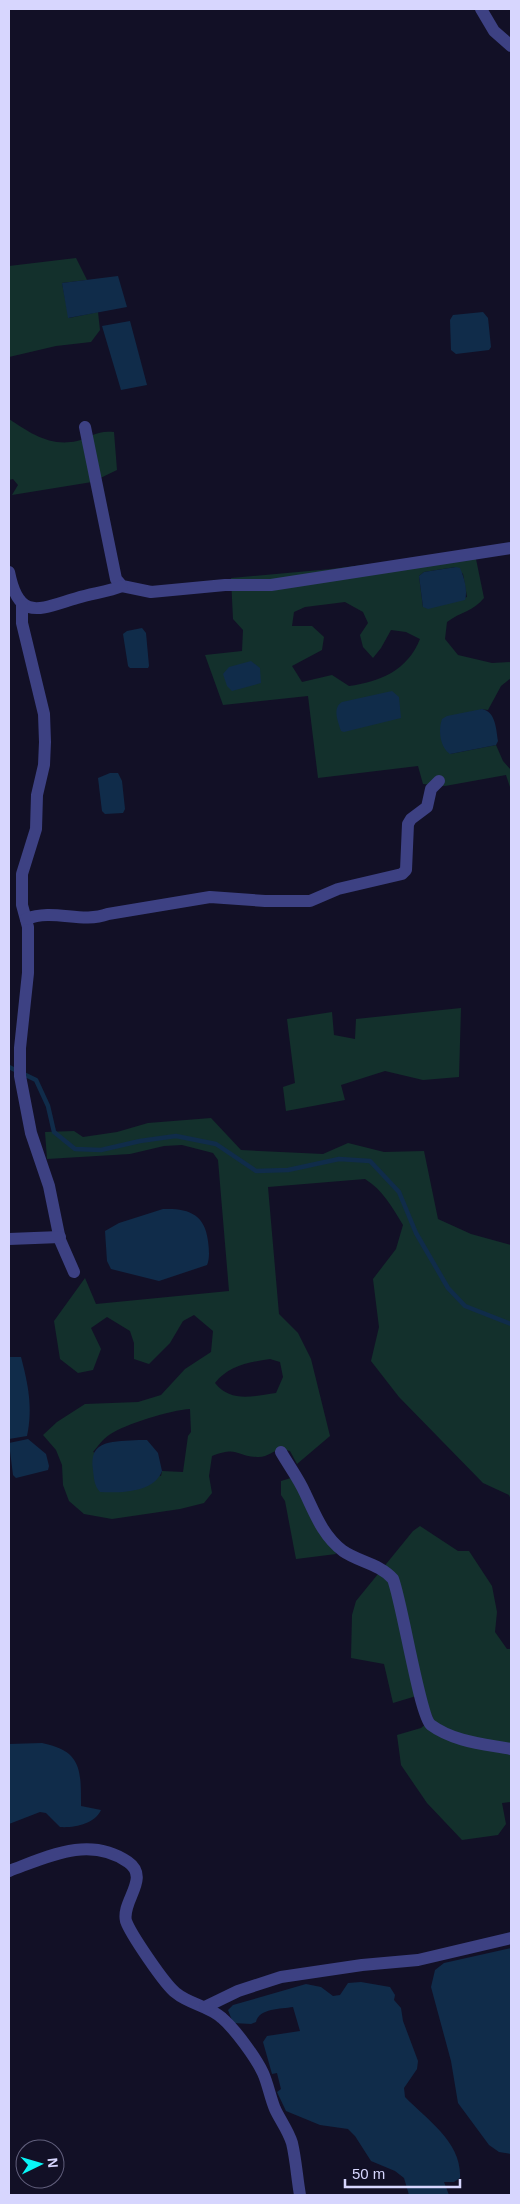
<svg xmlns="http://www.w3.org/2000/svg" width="520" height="2204" font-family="Arial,sans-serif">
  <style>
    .green { fill: #13302c; fill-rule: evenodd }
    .water { fill: #102c4a }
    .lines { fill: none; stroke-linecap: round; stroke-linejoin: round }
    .stream { stroke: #102c4a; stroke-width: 4.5 }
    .minor { stroke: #3d4183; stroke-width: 12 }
  </style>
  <rect width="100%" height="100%" fill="#121026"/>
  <g class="green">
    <path d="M76 258 87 280 62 283 69 318 98 312 100 330 91 342 56 346 9 357V266Z"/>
    <path d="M9 419C30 433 50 447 77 441 92 437 97 430 114 432L117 470 92 482 12 495 18 485 13 479 9 480Z"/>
    <path d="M410 559H476L484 598C474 611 460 612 447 622L445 639 458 655 492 663 511 662V678L501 686 488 710 481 709 450 754 496 745 503 761 511 770V790L506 775 445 786 423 784 418 766 318 778 308 696 223 705 205 655 242 651 243 630 233 619 231 578 331 569ZM456 567 463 574 467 597 423 607 419 576 424 572ZM345 602 363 612 368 623 360 635 363 647 373 658 381 648 391 630 406 632 420 639C408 670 380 682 349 686L332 675 302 682 292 666 322 650 324 637 312 626H292L294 612 305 607Z"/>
    <path d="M461 1008 459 1077 423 1080 385 1071 341 1085 345 1100 286 1111 283 1087 295 1083 287 1019 332 1012 334 1035 355 1039 356 1019Z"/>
    <path d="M211 1118 241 1150 323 1154 348 1143 384 1152 424 1151 438 1219 471 1234 511 1245V1500L509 1495 483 1483 399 1397 371 1361 379 1327 373 1279 396 1249 403 1225C392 1207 383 1190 365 1179L268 1187 279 1314 298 1333 311 1359 330 1436 297 1464 290 1451C274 1446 270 1458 257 1457 234 1456 239 1446 212 1456L209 1476 212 1493 204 1503 180 1509 112 1519 84 1514 69 1501 63 1485 62 1465 56 1450 43 1435 57 1422 85 1404 138 1402 161 1395 185 1369 211 1352 213 1331 194 1315 183 1321 170 1343 149 1364 134 1359V1343L130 1331 107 1317 91 1328 101 1349 93 1370 78 1373 60 1359 54 1321 85 1278 96 1304 229 1291 218 1160 213 1153 182 1145 164 1146 130 1154 47 1159 45 1132 74 1131 83 1137 117 1132 148 1123ZM270 1359 280 1362 283 1377 276 1393C253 1396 231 1403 215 1383 228 1366 249 1362 270 1359ZM190 1409 191 1432 188 1436 183 1472 162 1471 161 1476 93 1452C98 1446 103 1439 109 1435 125 1424 171 1410 190 1409Z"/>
    <path d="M291 1478 334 1548 336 1554 296 1559 285 1501 281 1495V1481Z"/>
    <path d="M420 1526 458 1551H469L492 1586 497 1612 495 1632 507 1649H511V1802L502 1803 506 1824 498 1835 462 1840 427 1803 401 1765 397 1735 421 1728 433 1718 423 1694 393 1703 384 1664 351 1658 352 1615 356 1601 413 1531Z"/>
  </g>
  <g class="water">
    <path d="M118 276 127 307 68 318 62 283Z"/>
    <path d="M483 312 488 318 491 347 489 350 456 354 451 350 450 320 453 315Z"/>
    <path d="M130 321 147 385 121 390 102 326Z"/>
    <path d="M456 567 460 568C464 577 468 591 465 600L428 609 423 607 419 576 424 572Z"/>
    <path d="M142 628 146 633 149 666 148 668H130L128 666 123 634 127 631Z"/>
    <path d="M251 661 260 668 261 683 232 691 227 686 223 674 229 667Z"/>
    <path d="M392 691 399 697 401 718 344 732 341 731C338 721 332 708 342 702Z"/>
    <path d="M482 709C496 712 496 729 498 741L496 745 450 754C440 747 438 730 442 719L447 716Z"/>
    <path d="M110 773H118L122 781 125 809 123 813 105 814 102 811 98 778Z"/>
    <path d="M163 1209C188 1208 205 1214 208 1241 209 1249 210 1258 207 1265L159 1281 111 1269 107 1261 105 1231 119 1223Z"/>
    <path d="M9 1357H21C28 1384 33 1407 27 1436L9 1439Z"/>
    <path d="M28 1439 46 1454 49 1466 48 1470 16 1478 13 1475 9 1443Z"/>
    <path d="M139 1440H147L158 1453 162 1471C154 1493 120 1493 100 1492 94 1485 94 1479 93 1470 88 1438 115 1442 139 1440Z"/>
    <path d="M42 1743C82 1751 81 1770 81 1806L101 1810C95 1824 74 1828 60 1827L46 1813 40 1812 9 1824V1744Z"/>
    <path d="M511 1948V2154L499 2152 489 2145 458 2103 451 2061 431 1987 435 1970 444 1963Z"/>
    <path d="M361 1982 390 1987 395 1995 394 2000 401 2008 403 2021 418 2061 417 2069 404 2088 405 2097C427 2120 462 2142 460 2178L454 2182H444L449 2195H409L404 2178 395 2171 371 2161 355 2136 348 2129 320 2125 286 2111 277 2092 281 2089 277 2073 272 2074 263 2042 267 2036 300 2031 293 2007C281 2009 259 2008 256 2022L251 2024 233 2023 228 2010 233 2005 306 1984 321 1987 333 1996 340 1995 348 1983Z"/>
  </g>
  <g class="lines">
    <path class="stream" d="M9 1067 36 1080 48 1106 54 1132 75 1149 101 1150 140 1141 176 1136 216 1144 256 1171 288 1170 339 1159 370 1161 399 1192 416 1233 448 1288 465 1306 511 1324"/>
    <g class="minor">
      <path d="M481 9 494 31 511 46"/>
      <path d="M85 427 116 579 122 586 151 592 225 585H271L511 548"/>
      <path d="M9 572C19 622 39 609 77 598 93 593 108 592 122 586"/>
      <path d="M22 605V623L44 714 45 742 44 765 37 795 36 829 22 874V905L28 927V973L20 1048V1076L31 1133 49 1186 60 1240 74 1272"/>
      <path d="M26 919C54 908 81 924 108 914L210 897 265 901H310L338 889 402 874 406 870 408 824 411 819 427 807 431 789 439 781"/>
      <path d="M9 1239 60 1237"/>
      <path d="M281 1452C289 1466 299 1479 305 1493 315 1514 323 1536 343 1551 359 1562 380 1564 393 1579 402 1602 420 1717 431 1725 454 1742 485 1744 511 1749"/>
      <path d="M9 1871C47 1857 89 1835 128 1862 151 1878 121 1901 126 1921 130 1933 165 1985 176 1993 189 2004 209 2006 222 2018 235 2029 256 2058 263 2073 268 2084 270 2097 275 2109 280 2120 288 2130 292 2143 296 2160 297 2178 300 2195"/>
      <path d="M205 2007 238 1991 281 1977 362 1965 418 1960 511 1938"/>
    </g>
  </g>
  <rect width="520" height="2204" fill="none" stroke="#d7d6fe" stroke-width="20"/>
  <g transform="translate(40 2164) rotate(85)"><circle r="24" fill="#121026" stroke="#615f7c"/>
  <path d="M0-4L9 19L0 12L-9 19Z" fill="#09f6f7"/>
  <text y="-8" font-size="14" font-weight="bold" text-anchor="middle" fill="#d7d6fe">N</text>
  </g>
  <path d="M345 2179v8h115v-8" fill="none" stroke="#d7d6fe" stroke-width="2.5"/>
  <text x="352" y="2179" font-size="15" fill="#d7d6fe" stroke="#121026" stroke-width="4" paint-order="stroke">50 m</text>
</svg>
